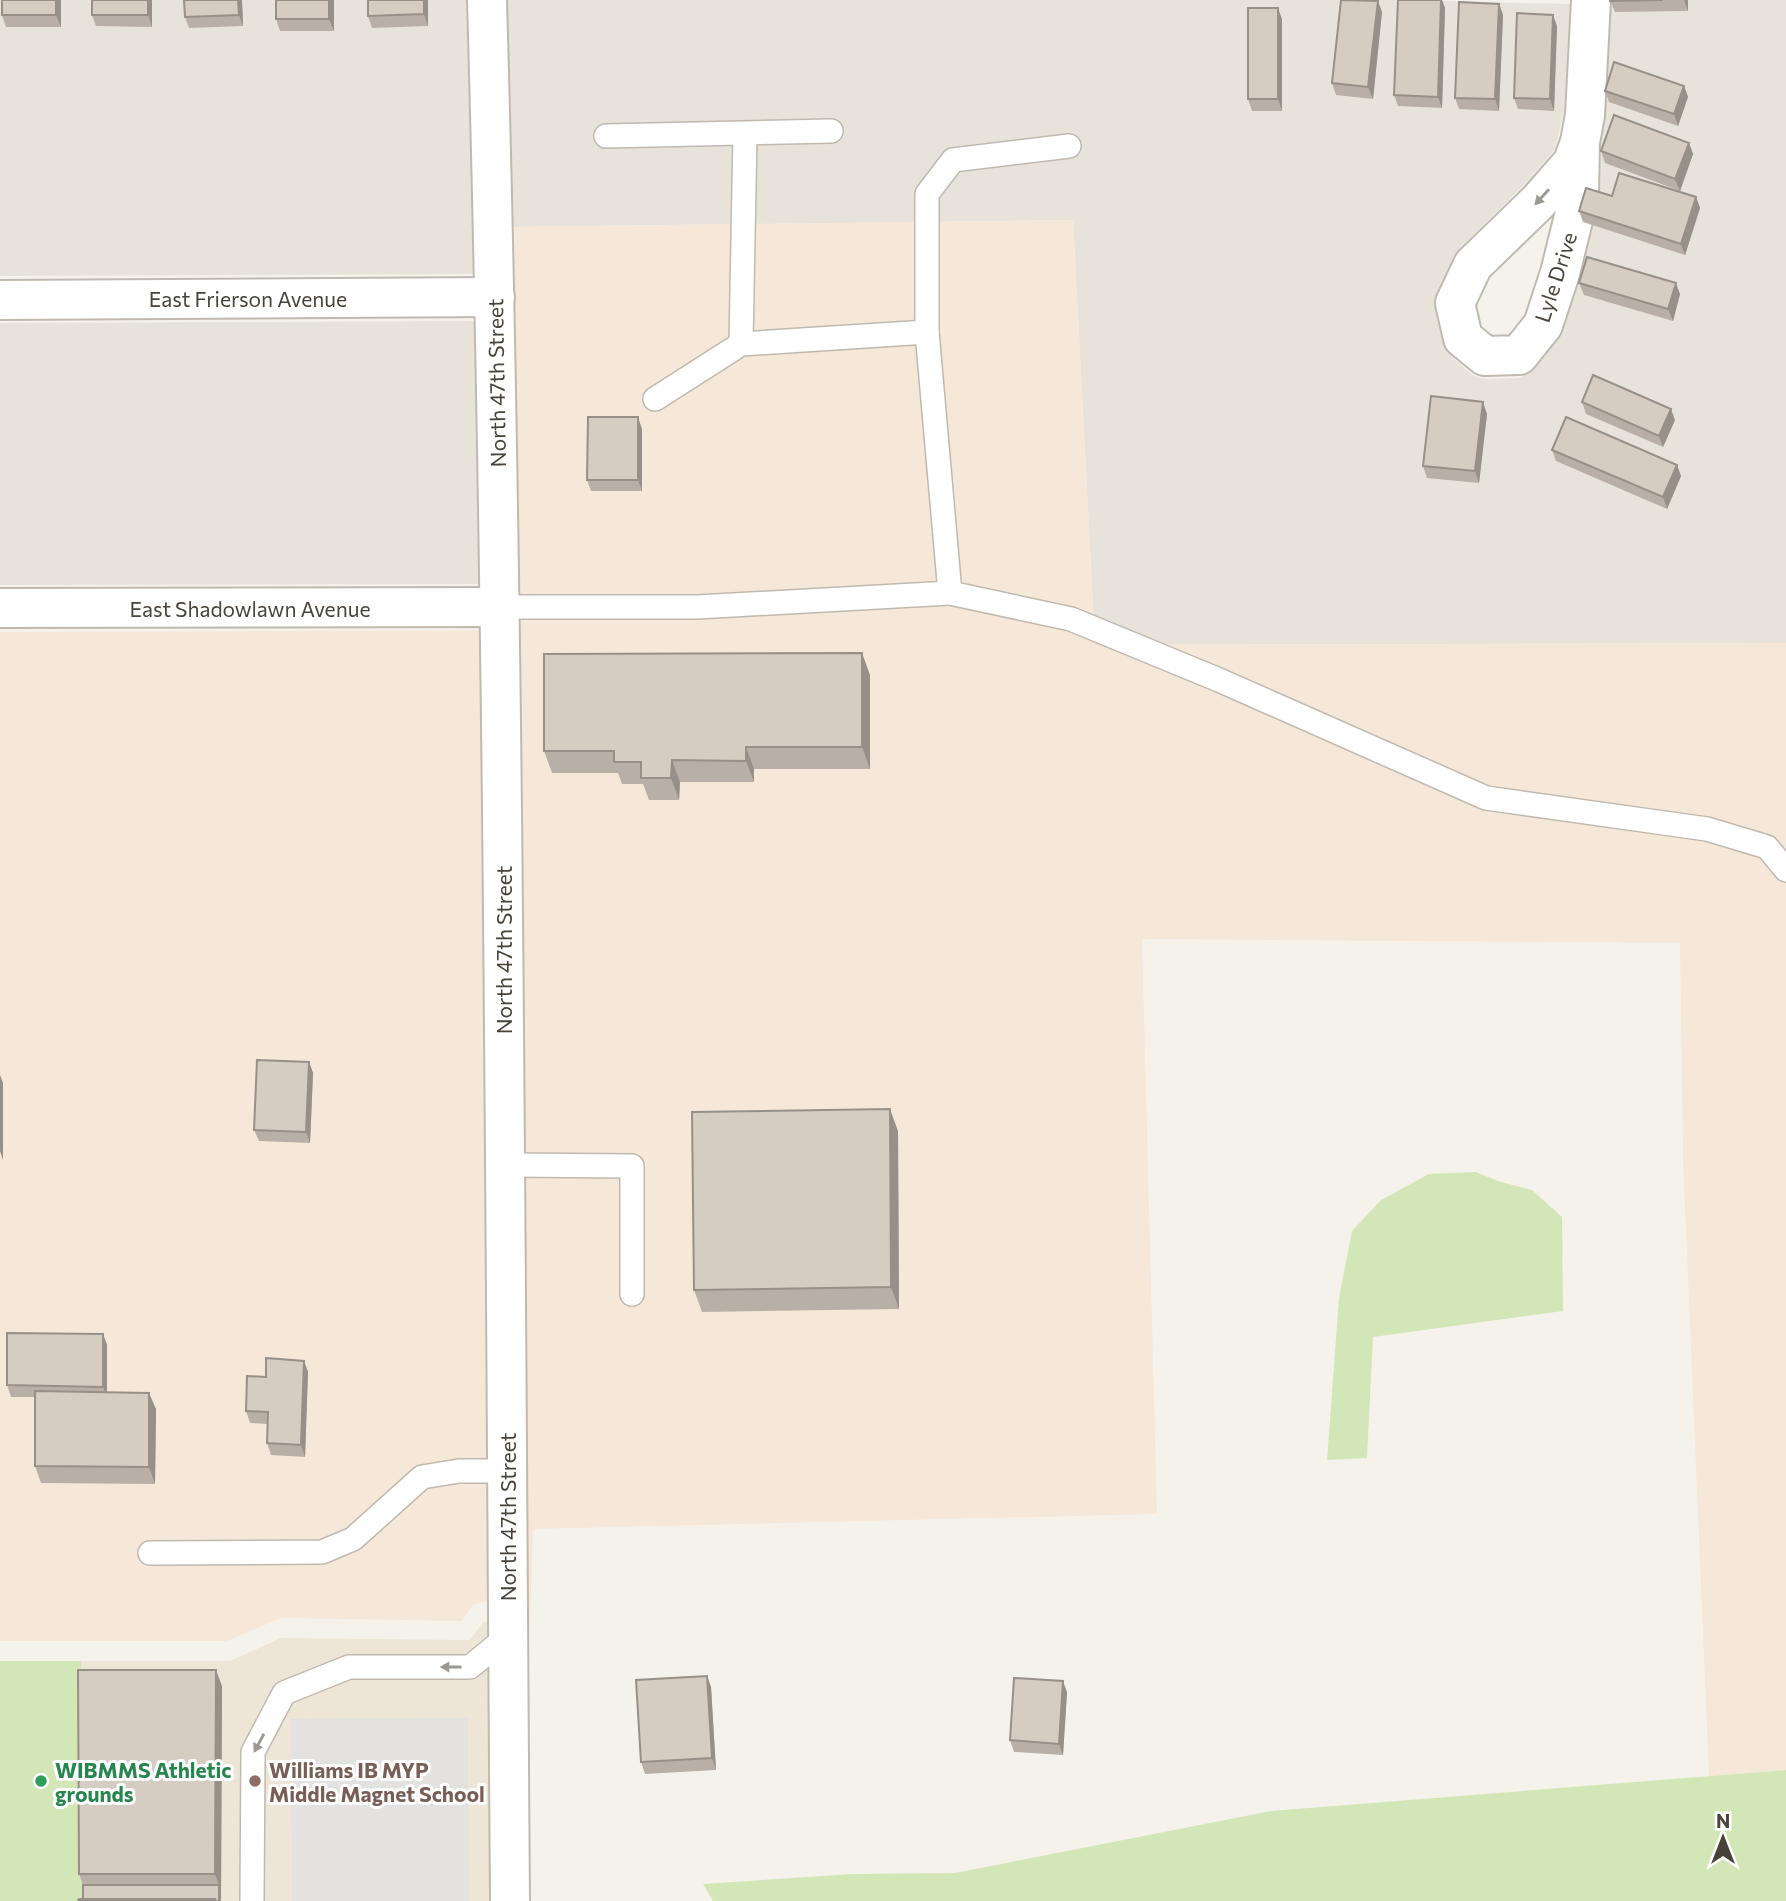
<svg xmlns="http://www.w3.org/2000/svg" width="1786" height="1901" font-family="Commissioner,sans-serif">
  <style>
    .residential { fill: #e8e3da }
    .commercial { fill: #f5e8d9 }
    .education { fill: #ede6d7 }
    .green { fill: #d3e6b8 }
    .parking { fill: #e4e2e0 }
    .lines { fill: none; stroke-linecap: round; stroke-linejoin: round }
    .service-casing { stroke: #c0b9af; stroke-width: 26 }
    .minor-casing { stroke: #c0b9af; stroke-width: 42 }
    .service { stroke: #fff; stroke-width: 23 }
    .minor { stroke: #fff; stroke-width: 38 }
    .wall { fill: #b8b0a7 }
    .shaded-wall { fill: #969088 }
    .building { fill: #d6cdc2; stroke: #969088; stroke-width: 2 }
    .oneway { fill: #9b9793 }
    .leisure-dot { fill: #2e9e5b; stroke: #fff; stroke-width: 2.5 }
    .education-dot { fill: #8d6e63; stroke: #fff; stroke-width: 2.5 }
    .labels { text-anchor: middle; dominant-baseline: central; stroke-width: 6; stroke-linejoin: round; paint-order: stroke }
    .street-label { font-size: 21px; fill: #49423a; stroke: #fff }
    .leisure-label { font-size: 21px; font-weight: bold; fill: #27864d; stroke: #fff; text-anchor: start }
    .education-label { font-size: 21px; font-weight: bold; fill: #785e54; stroke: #fff; text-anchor: start }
  </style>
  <rect width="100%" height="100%" fill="#f5f2ec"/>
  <g class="residential">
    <path d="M0 0H466L474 274 0 276Z"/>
    <path d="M507 0H1403L1570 4 1564 111 1555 149 1524 185 1460 248 1437 292 1435 309 1444 344 1451 356 1472 375 1486 379 1519 378 1533 370 1562 332 1579 280 1600 196 1601 144 1605 116 1611 0H1786V643L1095 645 1073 220 513 227Z"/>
    <path d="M475 321 479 584 0 585V323Z"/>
  </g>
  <g class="commercial">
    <path d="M1073 220 1095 645 1786 643V1770L1709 1776 1683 1159 1680 943 1142 939 1157 1514 533 1529 529 1646 520 584 513 227Z"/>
    <path d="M480 630 488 1601 474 1604 462 1621 281 1618 227 1641H0V632Z"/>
  </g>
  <path class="education" d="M484 1621 508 1636 510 1901H0V1661H230L281 1638 470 1640Z"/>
  <g class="green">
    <path d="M1476 1172 1498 1181 1532 1190 1562 1217 1563 1311 1373 1337 1367 1458 1327 1460 1339 1298 1352 1231 1381 1200 1429 1174Z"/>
    <path d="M0 1661H81L83 1901H0Z"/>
    <path d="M1786 1770V1901H713L703 1884 853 1874 955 1873 1271 1811Z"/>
  </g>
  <path class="parking" d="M468 1718 469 1901H292L291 1719Z"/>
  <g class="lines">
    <g class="service-casing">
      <g id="service">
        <path d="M606 136 831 131"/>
        <path d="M927 332V194L953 160 1069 146"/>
        <path d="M741 344 745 134"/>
        <path d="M950 593 1071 619 1219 680 1486 798 1707 829 1767 847 1786 870"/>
        <path d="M500 607H697L950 593 927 332 741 344 655 399"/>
        <path d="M505 1165 632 1166V1294"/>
        <path d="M150 1553 322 1552 353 1539 422 1477 459 1471H507"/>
        <path d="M252 1901 253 1752 284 1693 349 1667H470L508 1636"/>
      </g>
    </g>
    <g class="minor-casing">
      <g id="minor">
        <path d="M487 0C505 633 505 1267 510 1901"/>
        <path d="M1580 142 1573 162 1538 202 1473 265 1455 303 1463 338 1485 356 1519 355 1543 325 1560 273 1579 196 1580 142 1585 115 1591 0"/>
        <path d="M0 300 495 297"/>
        <path d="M0 608 500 607"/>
      </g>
    </g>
    <use href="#service" class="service"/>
    <use href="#minor" class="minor"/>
  </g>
  <g class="wall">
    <path d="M61 0V27H6L2 15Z"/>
    <path d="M152 0V27L96 26 92 15Z"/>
    <path d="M184 0H242L243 26 189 28 185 17Z"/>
    <path d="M334 0V31H280L276 19Z"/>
    <path d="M428 0V26L372 28 368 16Z"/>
    <path d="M1398 0H1442L1445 8 1442 108 1398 106 1394 95Z"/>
    <path d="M1610 0H1688V11L1615 12Z"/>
    <path d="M1499 4 1503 15 1499 111 1459 109 1455 98Z"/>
    <path d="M1382 12 1373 99 1336 95 1332 83Z"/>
    <path d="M1282 19V111H1252L1248 99Z"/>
    <path d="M1557 26 1554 111 1518 109 1514 98Z"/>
    <path d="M1684 86 1688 97 1678 126 1609 102 1605 91Z"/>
    <path d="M1689 143 1693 154 1680 191 1605 163 1601 151Z"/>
    <path d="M1696 197 1700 208 1685 255 1583 222 1579 211Z"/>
    <path d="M1579 283 1680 294 1673 321 1584 295Z"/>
    <path d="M1582 402 1675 420 1663 447 1586 414Z"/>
    <path d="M1487 414 1479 483 1427 478 1423 466Z"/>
    <path d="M642 429V491H591L587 480Z"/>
    <path d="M1552 450 1677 465 1681 476 1667 509 1556 461Z"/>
    <path d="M870 675V769H754V782H680L679 800H649L643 784H622L618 773H552L544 751Z"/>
    <path d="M309 1062 313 1073 310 1143 259 1141 254 1130Z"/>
    <path d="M898 1131 899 1309 702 1312 694 1290Z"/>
    <path d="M103 1334 107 1345V1392L156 1409 155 1484 41 1483 35 1466V1397H11L7 1385Z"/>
    <path d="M304 1361 308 1372 305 1457 271 1455 267 1443 268 1424 250 1423 246 1411 266 1377Z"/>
    <path d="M707 1676 711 1687 716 1770 645 1774 641 1762Z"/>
    <path d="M222 1686 221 1901 83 1899V1885L79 1874Z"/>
    <path d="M1067 1692 1063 1755 1014 1752 1010 1740Z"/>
  </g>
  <g class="shaded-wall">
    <path d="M56 0H61V27L56 15Z"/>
    <path d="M148 0H152V27L148 15Z"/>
    <path d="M238 0H242L243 26 239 15Z"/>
    <path d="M329 0H334V31L329 19Z"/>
    <path d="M424 0H428V26L424 14Z"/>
    <path d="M1441 0H1442L1445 8 1442 108 1438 97Z"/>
    <path d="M1684 0H1688V11Z"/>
    <path d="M1378 1 1382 12 1373 99 1368 87Z"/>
    <path d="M1499 4 1503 15 1499 111 1495 99Z"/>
    <path d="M1278 8 1282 19V111L1278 99Z"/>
    <path d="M1553 15 1557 26 1554 111 1550 99Z"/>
    <path d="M1684 86 1688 97 1678 126 1674 114Z"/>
    <path d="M1689 143 1693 154 1680 191 1675 179Z"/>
    <path d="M1696 197 1700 208 1685 255 1681 244Z"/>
    <path d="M1676 283 1680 294 1673 321 1668 309Z"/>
    <path d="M1483 402 1487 414 1479 483 1475 471Z"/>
    <path d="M1671 409 1675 420 1663 447 1659 436Z"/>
    <path d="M638 417 642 429V491L638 480Z"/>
    <path d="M1677 465 1681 476 1667 509 1663 497Z"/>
    <path d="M862 653 870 675V769L862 747Z"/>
    <path d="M746 747 754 769V782L746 761Z"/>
    <path d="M672 760 680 782 679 800 671 778Z"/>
    <path d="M309 1062 313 1073 310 1143 306 1132Z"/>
    <path d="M0 1075 3 1083V1160L0 1151Z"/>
    <path d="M890 1109 898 1131 899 1309 891 1287Z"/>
    <path d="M103 1334 107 1345V1398L103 1387Z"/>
    <path d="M304 1361 308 1372 305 1457 301 1445Z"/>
    <path d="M149 1393 156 1409 155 1484 149 1467Z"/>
    <path d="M216 1670 222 1686 221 1901H219V1885L215 1874Z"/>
    <path d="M707 1676 711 1687 716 1770 712 1758Z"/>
    <path d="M1063 1681 1067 1692 1063 1755 1059 1744Z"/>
  </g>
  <g class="building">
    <rect x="2" y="0" width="54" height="15"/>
    <rect x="92" y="0" width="56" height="15"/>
    <path d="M184 0H238L239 15 185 17Z"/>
    <rect x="276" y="0" width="53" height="19"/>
    <path d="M368 0H424V14L368 16Z"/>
    <path d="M1341 0 1378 1 1368 87 1332 83Z"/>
    <path d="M1398 0H1441L1438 97 1394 95Z"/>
    <path d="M1610 0H1663L1610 1Z"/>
    <path d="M1459 2 1499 4 1495 99 1455 98Z"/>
    <rect x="1248" y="8" width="30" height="91"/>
    <path d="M1517 13 1553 15 1550 99 1514 98Z"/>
    <path d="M1614 62 1684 86 1674 114 1605 91Z"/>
    <path d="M1614 115 1689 143 1675 179 1601 151Z"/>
    <path d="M1619 173 1696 197 1681 244 1579 211 1586 188 1612 196Z"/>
    <path d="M1587 257 1676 283 1668 309 1579 283Z"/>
    <path d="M1593 375 1671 409 1659 436 1582 402Z"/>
    <path d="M1431 396 1483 402 1475 471 1423 466Z"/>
    <path d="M588 417H638V480H587Z"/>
    <path d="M1566 417 1677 465 1663 497 1552 450Z"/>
    <path d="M862 653V747H746V761L672 760 671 778H641V762H614V751H544V654Z"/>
    <path d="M257 1060 309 1062 306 1132 254 1130Z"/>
    <path d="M890 1109 891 1287 694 1290 692 1112Z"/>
    <path d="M7 1333 103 1334V1387L7 1385Z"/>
    <path d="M266 1358 304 1361 301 1445 267 1443 268 1412 246 1411 247 1376 266 1377Z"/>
    <path d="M35 1391 149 1393V1467L35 1466Z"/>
    <path d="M78 1670H216L215 1874H79Z"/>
    <path d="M707 1676 712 1758 641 1762 636 1680Z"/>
    <path d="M1014 1678 1063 1681 1059 1744 1010 1740Z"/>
    <path d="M83 1885H219V1901H216L215 1899H83Z"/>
    <path d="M79 1899H215V1901H78Z"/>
  </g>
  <defs><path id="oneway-solid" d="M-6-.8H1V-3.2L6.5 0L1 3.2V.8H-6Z" transform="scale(1.75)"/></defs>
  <g class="oneway">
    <use href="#oneway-solid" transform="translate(1542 197) rotate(132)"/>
    <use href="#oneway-solid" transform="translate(451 1667) rotate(180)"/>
    <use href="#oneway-solid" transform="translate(259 1743) rotate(118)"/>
  </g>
  <circle class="leisure-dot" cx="41" cy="1781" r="7"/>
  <circle class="education-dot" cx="255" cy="1781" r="7"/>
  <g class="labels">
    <g class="street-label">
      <text transform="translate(1555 277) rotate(-72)">Lyle Drive</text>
      <text x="248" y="298">East Frierson Avenue</text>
      <text transform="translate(496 383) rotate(-91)">North 47th Street</text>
      <text x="250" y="608">East Shadowlawn Avenue</text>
      <text transform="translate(503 950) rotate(-90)">North 47th Street</text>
      <text transform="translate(507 1517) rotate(-90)">North 47th Street</text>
    </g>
    <g class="leisure-label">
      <text x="55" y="1769">WIBMMS Athletic<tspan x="55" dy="24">grounds</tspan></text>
    </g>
    <g class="education-label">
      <text x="269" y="1769">Williams IB MYP<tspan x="269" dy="24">Middle Magnet School</tspan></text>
    </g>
  </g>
  <g transform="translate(1723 1838)" stroke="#ffffff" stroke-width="5" paint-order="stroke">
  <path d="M0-5L12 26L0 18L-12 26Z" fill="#49423a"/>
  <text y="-10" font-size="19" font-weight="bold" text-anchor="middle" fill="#49423a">N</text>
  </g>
</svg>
